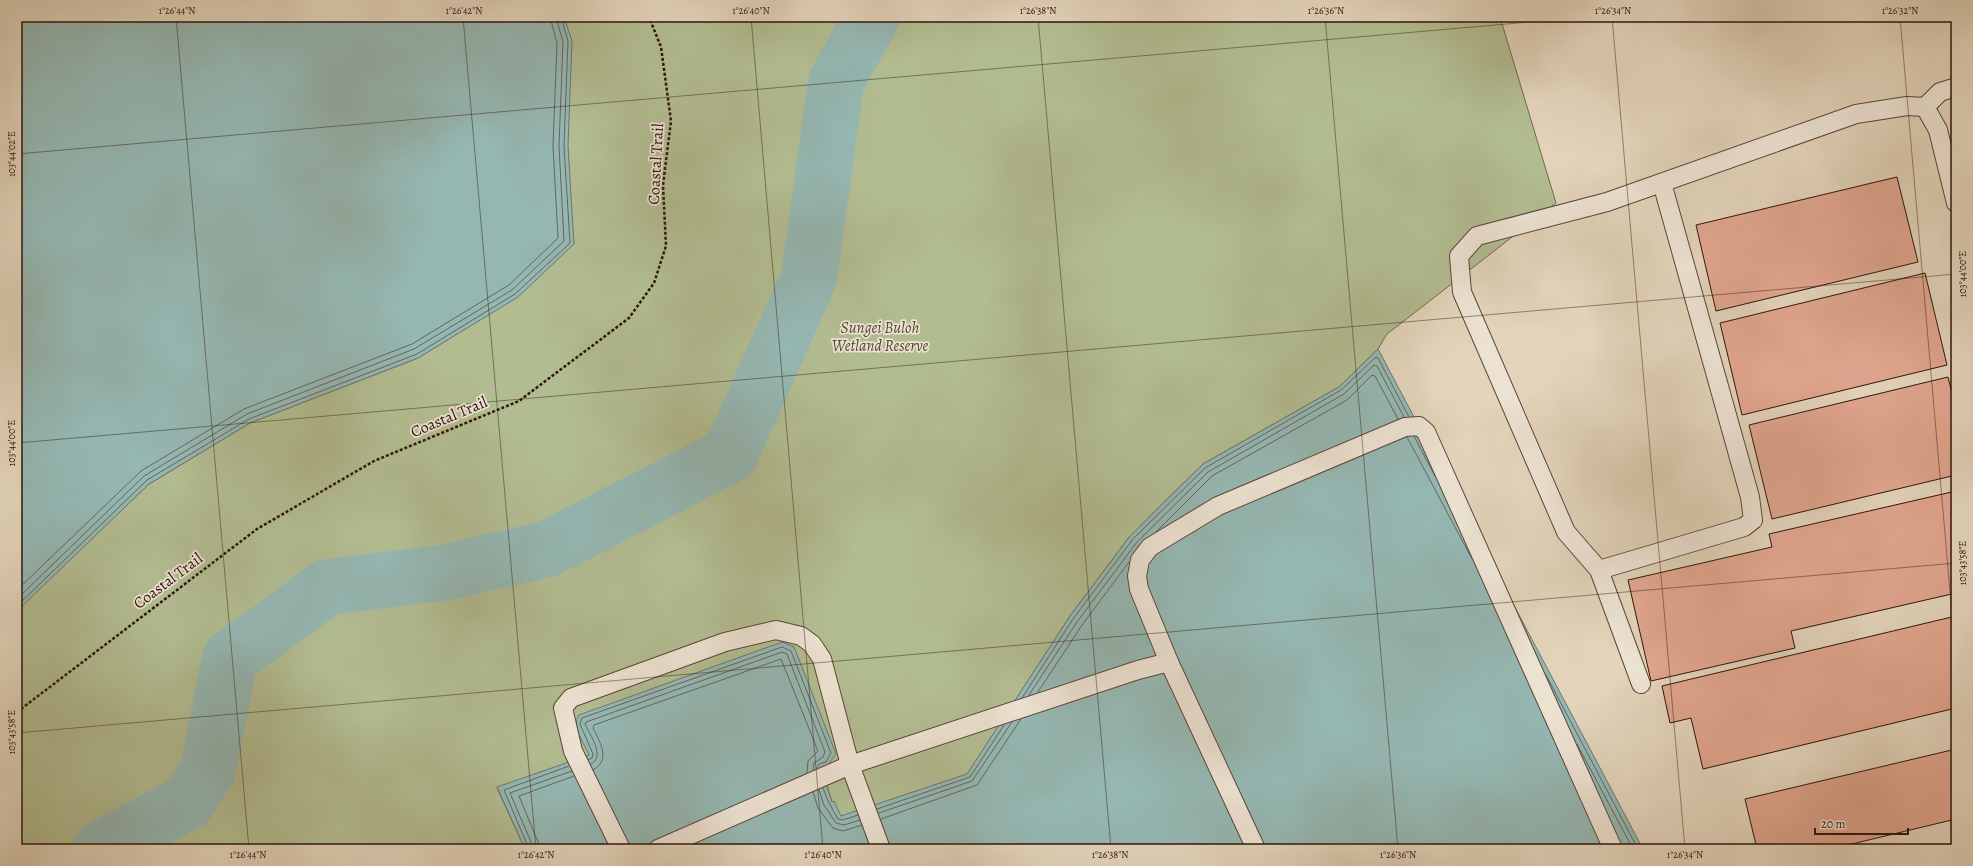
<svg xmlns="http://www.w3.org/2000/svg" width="1973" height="866" font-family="Alegreya,serif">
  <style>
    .green { fill: #b2bc91; stroke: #70684e }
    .water { fill: #95b7b2; stroke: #6c766f }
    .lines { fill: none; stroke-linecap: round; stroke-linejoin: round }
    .shore { stroke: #62665e; stroke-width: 1 }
    .river { stroke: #95b7b2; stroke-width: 56 }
    .building { fill: #e0a58e; stroke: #2f150b }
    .service-casing { stroke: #5c4437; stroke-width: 20 }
    .path { stroke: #2f150b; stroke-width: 2.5; stroke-dasharray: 3 2; stroke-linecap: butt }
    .service { stroke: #ece2d2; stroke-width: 18 }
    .ticks { fill: none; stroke: #2f150b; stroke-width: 1; stroke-opacity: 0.45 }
    .labels { text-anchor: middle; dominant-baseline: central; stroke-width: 3.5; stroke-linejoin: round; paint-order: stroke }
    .street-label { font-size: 16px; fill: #2f150b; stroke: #ece2d2 }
    .park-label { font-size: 16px; font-style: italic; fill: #564733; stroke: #ece2d2 }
    .neatline { fill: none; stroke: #2f150b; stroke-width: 1.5 }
    .ticks-label { font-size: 10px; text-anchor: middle; fill: #2f150b }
  </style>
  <rect width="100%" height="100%" fill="#e2d3ba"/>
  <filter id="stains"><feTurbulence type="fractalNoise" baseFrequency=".005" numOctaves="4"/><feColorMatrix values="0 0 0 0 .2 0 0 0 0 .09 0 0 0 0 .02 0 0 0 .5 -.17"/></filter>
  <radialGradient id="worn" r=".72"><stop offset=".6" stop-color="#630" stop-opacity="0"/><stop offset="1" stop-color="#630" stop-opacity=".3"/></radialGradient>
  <path class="green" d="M318 17H1500L1556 203 1387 334 1378 349 1339 387 1203 464 1130 536 1070 616 968 774 837 818 795 684 497 788 525 849H17V406L162 411 113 518 149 484 250 423 418 358 460 332Z"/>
  <g class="water">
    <path d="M17 17H564L572 41 568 146 574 244 518 297 418 358 250 423 149 484 17 611Z"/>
    <path d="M1378 349 1643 849H525L497 787 589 755C584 743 571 726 579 715L782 642 794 647 836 754 828 765 821 768 832 802 834 801 841 816 967 774 1070 616 1130 536 1203 464 1339 387Z"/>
    <path d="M127 838 158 841 162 849H125Z"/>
  </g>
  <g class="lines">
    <g class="shore">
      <path d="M1414 436 1435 476"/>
      <path d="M1407 437 1472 559"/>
      <path d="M1156 532 1212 476 1347 400 1372 375 1375 376 1398 419"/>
      <path d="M17 590 141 471 244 409 412 344 509 285 558 238 553 146 557 43 550 17"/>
      <path d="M17 599 144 476 247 414 414 349 512 290 564 241 559 146 563 42 556 17"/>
      <path d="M17 606 147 480 249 419 417 354 515 294 570 243 564 146 568 41 561 17"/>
      <path d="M1546 675 1638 849"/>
      <path d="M1038 692 1082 625 1129 562"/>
      <path d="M1029 695 1077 622 1137 542 1208 472 1344 394 1374 365 1377 366 1404 417"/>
      <path d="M1022 698 1073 619 1133 539 1205 468 1341 390 1376 357 1378 358 1409 417"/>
      <path d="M1577 744 1633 849"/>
      <path d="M588 760 592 758 593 754 580 724 582 718 782 647 791 651 831 753 826 762 819 764 817 768"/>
      <path d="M591 764C606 757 590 735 585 724L586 722 782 652 787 654 825 752 823 757 814 763 813 770"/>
      <path d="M593 770C612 760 599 741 593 728L594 725 781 659 818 751 808 761 807 773"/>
      <path d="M823 788C827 800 832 809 838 819L843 820 858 815"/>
      <path d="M819 790 824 805 836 823 844 825 860 820"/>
      <path d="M813 792 818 808 833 828 843 831 862 825"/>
      <path d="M877 809 970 777 1004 725"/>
      <path d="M879 813 972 781 1012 722"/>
      <path d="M881 819 977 785 1021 719"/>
      <path d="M529 849 504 790 569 766"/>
      <path d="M534 849 510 793 572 771"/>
      <path d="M540 849 538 842 519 796 574 776"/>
    </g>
    <path class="river" d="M100 849 188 802 208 770 230 658 328 587 448 572 547 549 730 455 809 278 836 82 872 17"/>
  </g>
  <g class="building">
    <path d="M1897 177 1918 262 1716 311 1696 225Z"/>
    <path d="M1925 273 1947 365 1742 415 1720 323Z"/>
    <path d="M1948 377 1956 410V475L1772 519 1749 425Z"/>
    <path d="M1956 491V593L1791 631 1795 648 1651 681 1628 580 1772 547 1769 534Z"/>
    <path d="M1956 616V708L1703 769 1691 718 1670 723 1662 686Z"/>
    <path d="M1956 749V819L1831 849H1757L1745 799Z"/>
  </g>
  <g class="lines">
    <g class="service-casing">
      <g id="service">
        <path d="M1925 107 1938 130 1956 203"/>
        <path d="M1599 570 1744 527 1753 520 1750 497 1662 183"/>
        <path d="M1641 684 1599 570 1566 532 1462 292 1459 256 1477 236 1607 202 1856 114 1907 106 1925 107 1940 92 1956 87"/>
        <path d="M621 849 573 751 563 708 571 698 725 642 776 630 801 636 812 644 822 659 850 765 881 849"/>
        <path d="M658 849 850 765 1138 670 1169 662"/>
        <path d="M1256 849 1169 662 1139 589 1137 576 1140 560 1150 547 1218 506 1405 427 1419 426 1426 432 1613 849"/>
      </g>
    </g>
    <path class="path" d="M17 712 257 529 374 461 519 401 629 318 654 283 666 246 663 185 671 121 661 47 649 17"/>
    <use href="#service" class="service"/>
  </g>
  <path class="ticks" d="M176 17 249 849M463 17 536 849M751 17 823 849M1038 17 1111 849M1325 17 1398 849M1612 17 1685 849M1900 17 1956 660M17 154 1587 17M17 443 1956 274M17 733 1956 563"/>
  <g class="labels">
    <g class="street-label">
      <text transform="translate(656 164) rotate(-87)">Coastal Trail</text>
      <text transform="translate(449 417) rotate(-23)">Coastal Trail</text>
      <text transform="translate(168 581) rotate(-37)">Coastal Trail</text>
    </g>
    <g class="park-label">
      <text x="880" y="328">Sungei Buloh<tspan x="880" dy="18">Wetland Reserve</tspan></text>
    </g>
  </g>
  <rect width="1973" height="866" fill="none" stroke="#e2d3ba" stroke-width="44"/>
  <path d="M1815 828v6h93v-6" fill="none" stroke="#2f150b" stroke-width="2"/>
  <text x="1821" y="828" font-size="12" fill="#2f150b" stroke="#ece2d2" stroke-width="3" paint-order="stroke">20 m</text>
  <rect x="22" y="22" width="1929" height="822" class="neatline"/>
  <g class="ticks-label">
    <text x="177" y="14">1°26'44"N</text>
    <text x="464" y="14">1°26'42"N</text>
    <text x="751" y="14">1°26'40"N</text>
    <text x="1038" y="14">1°26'38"N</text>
    <text x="1326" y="14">1°26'36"N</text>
    <text x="1613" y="14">1°26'34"N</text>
    <text x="1900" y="14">1°26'32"N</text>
    <text transform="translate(11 154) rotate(-90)" y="4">103°44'02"E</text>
    <text transform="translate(1962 274) rotate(-90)" y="4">103°44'00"E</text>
    <text transform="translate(11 443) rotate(-90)" y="4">103°44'00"E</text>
    <text transform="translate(1962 563) rotate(-90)" y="4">103°43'58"E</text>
    <text transform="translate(11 732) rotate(-90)" y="4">103°43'58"E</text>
    <text x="248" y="858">1°26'44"N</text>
    <text x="536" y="858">1°26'42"N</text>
    <text x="823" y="858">1°26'40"N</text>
    <text x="1110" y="858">1°26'38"N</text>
    <text x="1398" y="858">1°26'36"N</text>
    <text x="1685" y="858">1°26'34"N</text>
  </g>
  <rect width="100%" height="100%" filter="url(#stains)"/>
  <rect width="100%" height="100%" fill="url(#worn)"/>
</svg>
